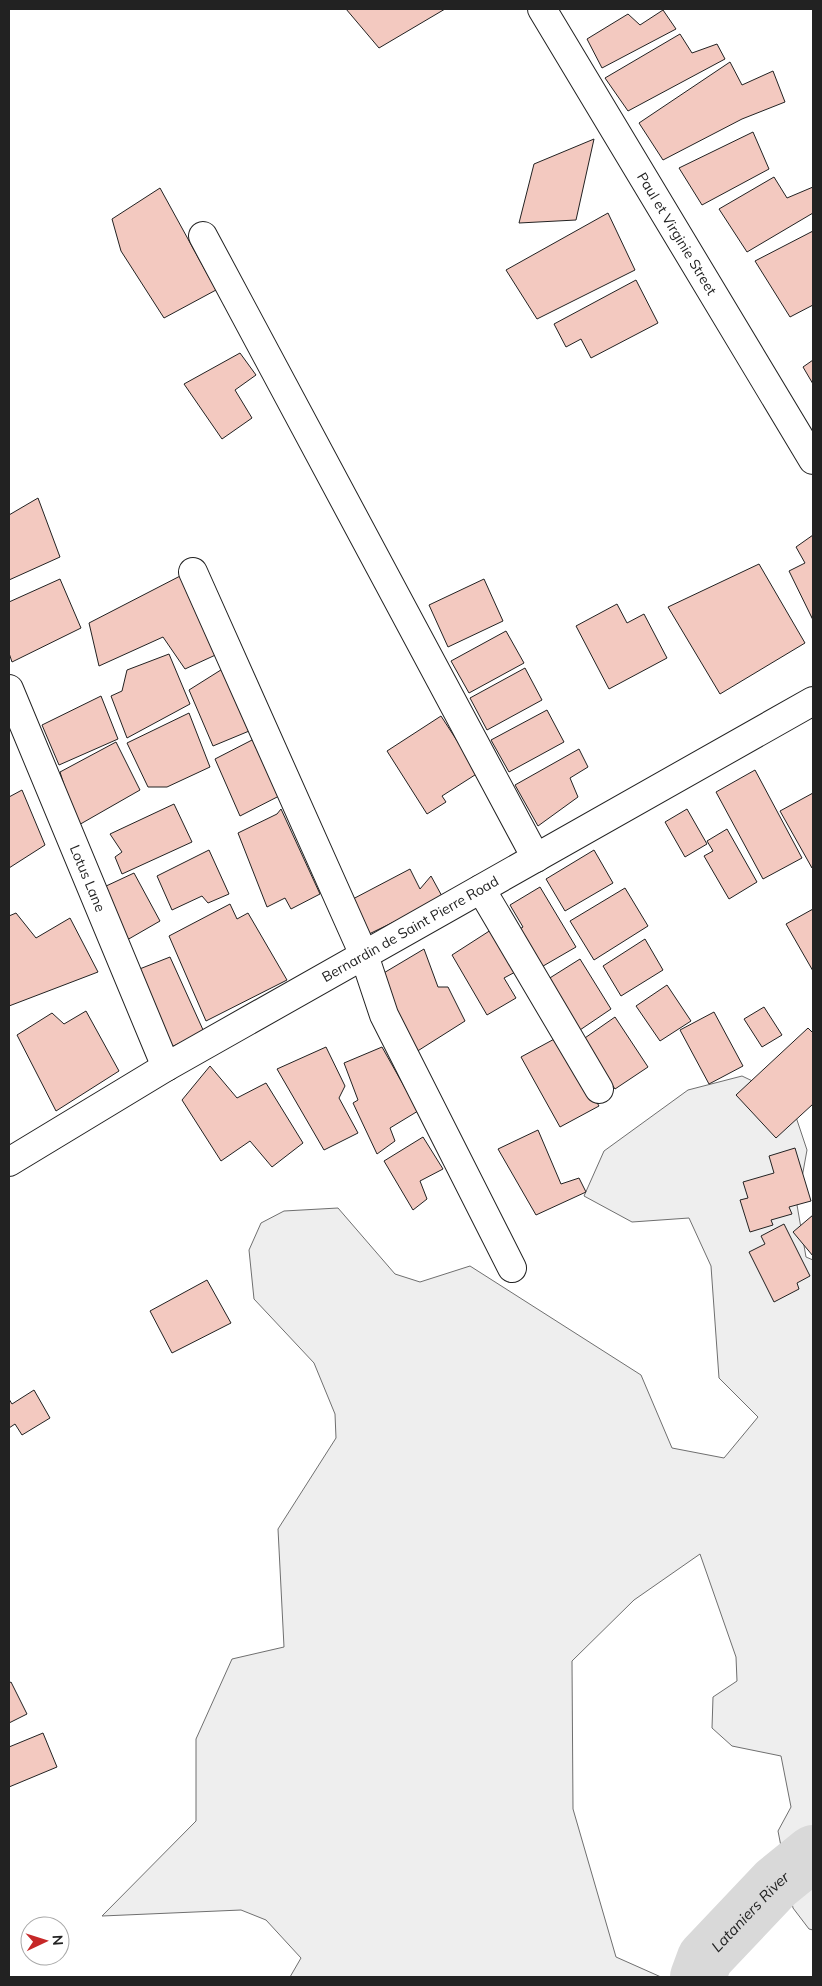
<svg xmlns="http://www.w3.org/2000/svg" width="822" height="1986" font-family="Mulish,sans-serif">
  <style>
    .green { fill: #eee; stroke: #6f6f6f }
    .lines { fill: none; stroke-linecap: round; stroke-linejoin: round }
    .river { stroke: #d9d9d9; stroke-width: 56 }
    .building { fill: #f3c9c0; stroke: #222 }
    .minor-casing { stroke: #222; stroke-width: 30 }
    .major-casing { stroke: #222; stroke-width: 30 }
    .minor { stroke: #fff; stroke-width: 28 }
    .major { stroke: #fff; stroke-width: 28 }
    .labels { text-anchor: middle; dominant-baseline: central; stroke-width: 4; stroke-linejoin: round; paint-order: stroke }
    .street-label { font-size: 14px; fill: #222; stroke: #fff }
    .water-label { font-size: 15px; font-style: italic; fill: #222; stroke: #fff }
  </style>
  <rect width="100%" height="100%" fill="#fff"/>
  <path class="green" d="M742 1076 790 1099 807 1150 797 1205 806 1257 813 1260V1930L809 1929 793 1908 778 1831 791 1807 781 1756 732 1746 712 1728 713 1697 737 1681 736 1657 700 1554 634 1600 572 1661 573 1809 616 1957 661 1977H290L301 1958 266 1920 241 1910 102 1916 196 1821V1739L232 1659 284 1647 278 1529 336 1438 335 1414 314 1363 254 1299 249 1250 261 1223 284 1211 338 1208 395 1274 420 1282 470 1266 641 1375 672 1448 724 1458 758 1417 719 1378 711 1266 689 1218 632 1222 584 1196 604 1151 688 1090Z"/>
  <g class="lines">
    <path class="river" id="s1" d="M698 1977 705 1958 776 1883 813 1853"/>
  </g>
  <g class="building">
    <path d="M346 9H445L379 48Z"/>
    <path d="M663 10 676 29 602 68 587 39 628 14 640 25Z"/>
    <path d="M680 34 692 53 717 44 725 59 628 111 605 78Z"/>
    <path d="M730 62 742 85 773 71 785 102 742 119 663 160 639 123Z"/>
    <path d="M753 132 769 169 702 205 679 168Z"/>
    <path d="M594 139 576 220 519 223 534 164Z"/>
    <path d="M774 177 787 198 813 187V213L747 252 719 209Z"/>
    <path d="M160 188 216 290 164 318 121 251 112 219Z"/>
    <path d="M608 213 635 270 537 319 506 270Z"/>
    <path d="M813 231V305L790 317 755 261Z"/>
    <path d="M636 280 658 323 591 358 581 339 566 347 554 324Z"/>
    <path d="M240 353 256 375 235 390 252 418 222 439 184 384Z"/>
    <path d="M813 360V384L803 367Z"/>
    <path d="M38 498 60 557 9 580V515Z"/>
    <path d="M813 535V620L789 571 805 563 796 547Z"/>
    <path d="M759 564 805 643 720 694 668 607Z"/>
    <path d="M184 574 222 652 185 669 163 637 99 666 89 623Z"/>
    <path d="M60 579 81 628 12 662 9 653V602Z"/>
    <path d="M484 579 503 621 448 647 429 605Z"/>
    <path d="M617 604 627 623 644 614 667 658 609 689 576 626Z"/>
    <path d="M506 631 524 663 469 693 451 661Z"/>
    <path d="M169 654 190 704 127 738 111 696 122 691 127 670Z"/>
    <path d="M224 668 254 729 213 746 189 690Z"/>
    <path d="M525 668 542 700 487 730 470 698Z"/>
    <path d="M101 696 118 739 59 765 42 725Z"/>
    <path d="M547 710 564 742 509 772 491 740Z"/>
    <path d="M189 713 210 767 167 787H148L127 743Z"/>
    <path d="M441 716 478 773 442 796 446 802 427 814 387 751Z"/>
    <path d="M254 739 283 794 240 816 215 759Z"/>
    <path d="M116 742 140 790 77 826 60 772Z"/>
    <path d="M579 749 588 767 570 778 578 797 538 826 515 785Z"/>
    <path d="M755 770 802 858 763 879 716 792Z"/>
    <path d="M22 790 45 845 9 868V797Z"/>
    <path d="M813 793V867L812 868 780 811Z"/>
    <path d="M174 804 192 842 122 874 115 857 122 852 110 834Z"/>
    <path d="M281 809 320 894 291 909 285 898 267 907 238 833 277 814Z"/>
    <path d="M687 809 707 844 685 857 665 822Z"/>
    <path d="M727 829 757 882 729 899 704 856 713 851 707 841Z"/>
    <path d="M209 850 229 894 208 903 202 896 172 910 157 876Z"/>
    <path d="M594 850 613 883 565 911 546 879Z"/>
    <path d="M410 869 420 889 431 876 443 898 367 935 351 900Z"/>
    <path d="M134 873 160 921 127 940 104 887Z"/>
    <path d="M540 887 576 947 538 969 515 932 523 927 510 905Z"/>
    <path d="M625 888 648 926 594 960 570 921Z"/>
    <path d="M230 904 237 919 248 913 287 980 206 1021 169 936Z"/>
    <path d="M813 909V971L786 924Z"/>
    <path d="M16 913 36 938 70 918 98 972 9 1006V916Z"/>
    <path d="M494 928 519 970 504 978 516 998 487 1015 452 955Z"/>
    <path d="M645 939 663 970 621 996 603 966Z"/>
    <path d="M424 949 438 987H448L465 1021 416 1052 377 977Z"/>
    <path d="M170 957 204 1032 169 1048 137 970Z"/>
    <path d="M580 959 611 1009 577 1032 545 981Z"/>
    <path d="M667 985 691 1021 660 1041 636 1006Z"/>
    <path d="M764 1007 782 1035 762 1047 744 1019Z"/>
    <path d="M86 1011 119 1071 56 1111 17 1035 52 1013 64 1024Z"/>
    <path d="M714 1012 743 1066 709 1084 680 1030Z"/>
    <path d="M615 1017 648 1067 615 1089 582 1040Z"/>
    <path d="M808 1028 813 1033V1104L776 1138 736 1095Z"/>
    <path d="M558 1037 599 1106 560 1127 521 1057Z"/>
    <path d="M326 1047 345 1086 339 1098 358 1133 324 1150 277 1069Z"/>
    <path d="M382 1047 418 1111 390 1128 395 1141 377 1154 353 1103 358 1100 344 1063Z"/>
    <path d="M210 1066 237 1098 266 1083 303 1143 272 1167 250 1141 221 1161 182 1100Z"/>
    <path d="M538 1130 561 1184 579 1178 586 1192 536 1215 498 1149Z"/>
    <path d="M423 1137 443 1169 420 1181 427 1199 413 1210 384 1161Z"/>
    <path d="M795 1148 811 1201 789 1207 792 1214 771 1220 773 1225 750 1232 740 1200 748 1198 743 1182 774 1173 769 1156Z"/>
    <path d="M813 1215V1256L793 1232Z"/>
    <path d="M784 1224 810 1276 797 1283 799 1289 774 1302 749 1252 765 1244 761 1236Z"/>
    <path d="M207 1280 231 1323 172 1353 150 1311Z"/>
    <path d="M34 1390 50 1418 22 1435 15 1424 9 1428V1399L12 1404Z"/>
    <path d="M11 1682 27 1714 9 1723V1683Z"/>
    <path d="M43 1733 57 1767 9 1787V1747Z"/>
  </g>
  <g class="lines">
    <g class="minor-casing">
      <g id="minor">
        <path id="s2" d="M542 9 813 460"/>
        <path d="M203 236 536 858"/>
        <path d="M193 572 364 955 384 1015 512 1268"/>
        <path id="s3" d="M9 689 166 1067"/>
        <path d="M481 889 599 1089"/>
      </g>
    </g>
    <g class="major-casing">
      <g id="major">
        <path id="s4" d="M9 1162 166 1067 813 701"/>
      </g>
    </g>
    <use href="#minor" class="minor"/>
    <use href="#major" class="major"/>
  </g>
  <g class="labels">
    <g class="street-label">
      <text stroke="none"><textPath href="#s2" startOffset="262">Paul et Virginie Street</textPath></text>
      <text stroke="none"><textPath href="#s3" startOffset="205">Lotus Lane</textPath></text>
      <text stroke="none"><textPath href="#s4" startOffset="464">Bernardin de Saint Pierre Road</textPath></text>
    </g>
    <g class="water-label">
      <text stroke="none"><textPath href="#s1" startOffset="85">Lataniers River</textPath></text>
    </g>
  </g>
  <rect width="822" height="1986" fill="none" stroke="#222222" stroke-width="20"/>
  <g transform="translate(45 1941) rotate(86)"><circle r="24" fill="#ffffff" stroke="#a7a7a7"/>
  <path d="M0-4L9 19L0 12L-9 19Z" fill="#c62828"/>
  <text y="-8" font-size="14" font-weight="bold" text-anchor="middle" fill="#222222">N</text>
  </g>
</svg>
